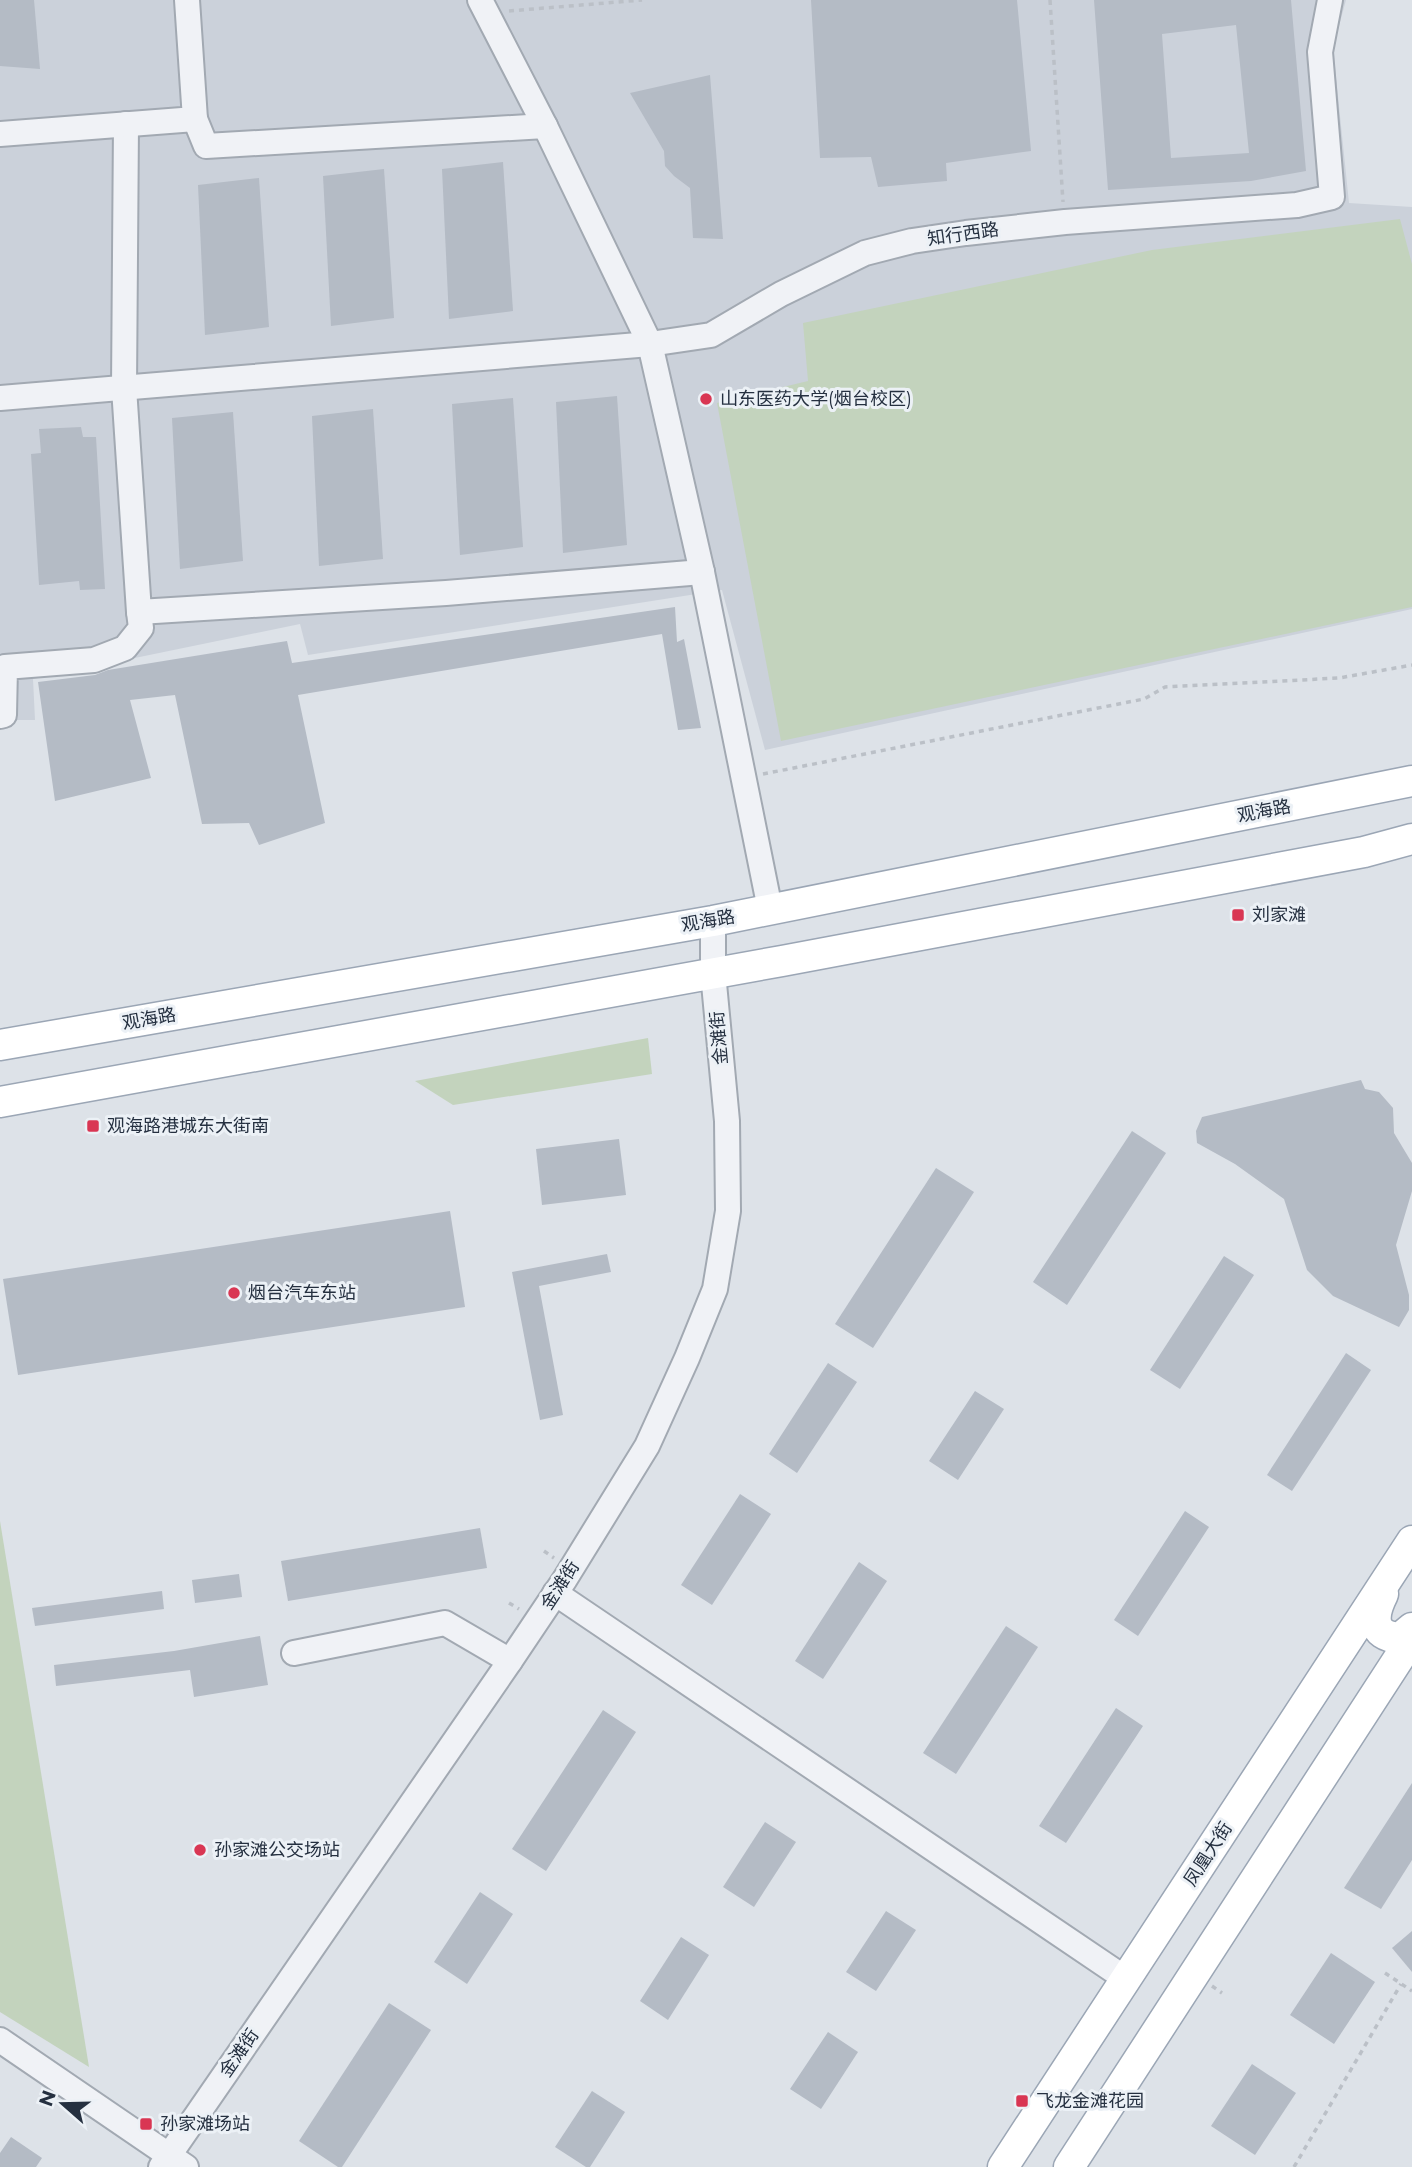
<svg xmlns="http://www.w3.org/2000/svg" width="1412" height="2167" font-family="Montserrat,'Noto Sans SC',sans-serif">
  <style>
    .built { fill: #cbd1da }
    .green { fill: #c3d3bd }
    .building { fill: #b4bbc5; fill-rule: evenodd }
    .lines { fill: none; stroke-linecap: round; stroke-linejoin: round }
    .minor-casing { stroke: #a2a9b2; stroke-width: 28 }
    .major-casing { stroke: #9ba6b5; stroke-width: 33 }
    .path { stroke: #bbc0c7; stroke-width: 3.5; stroke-dasharray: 5 5; stroke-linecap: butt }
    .minor { stroke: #f0f2f6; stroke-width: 24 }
    .major { stroke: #fff; stroke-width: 30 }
    .poi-dot { fill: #d93653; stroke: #ecf1f6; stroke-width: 2.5 }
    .labels { text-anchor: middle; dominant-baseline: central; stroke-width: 6; stroke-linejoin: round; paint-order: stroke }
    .street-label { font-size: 18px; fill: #253040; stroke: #ecf1f6 }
    .poi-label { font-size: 18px; fill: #253040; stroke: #ecf1f6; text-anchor: start }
  </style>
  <rect width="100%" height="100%" fill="#dde2e8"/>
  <path class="built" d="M0 0H1346L1333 48 1349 203 1412 207V609L765 750 722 590 308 655 300 624 33 679 35 720H0Z"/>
  <g class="green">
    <path d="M1400 219 1412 264V607L781 741 717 403 808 381 803 323 1152 250Z"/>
    <path d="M648 1038 652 1074 453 1105 415 1081Z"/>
    <path d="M0 1521 89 2067 0 2012Z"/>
  </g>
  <g class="building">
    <path d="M0 0H34L40 69 0 66Z"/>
    <path d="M811 0H1017L1031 151 946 163 947 181 878 187 871 157 820 158Z"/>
    <path d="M1094 0H1291L1306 171 1251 181 1108 190ZM1236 25 1249 153 1171 158 1162 34Z"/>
    <path d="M710 75 723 239 693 238 690 188 674 176 665 166 664 151 630 93Z"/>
    <path d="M503 162 513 311 449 319 442 169Z"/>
    <path d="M384 169 394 318 331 326 323 176Z"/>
    <path d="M259 178 269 327 205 335 198 185Z"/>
    <path d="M617 396 627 545 563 553 556 402Z"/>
    <path d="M513 398 523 547 460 555 452 404Z"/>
    <path d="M373 409 383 559 319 566 312 416Z"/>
    <path d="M233 412 243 561 180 569 172 418Z"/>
    <path d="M81 427 83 437H96L105 589 80 590 79 581 39 585 31 454 41 453 39 429Z"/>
    <path d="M675 607 677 642 684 639 701 728 678 730 662 634 298 695 325 823 259 845 249 823 202 824 175 695 130 700 151 778 55 801 38 682 95 675 108 670 287 641 292 663Z"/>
    <path d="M1361 1080 1365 1089 1379 1092 1393 1108 1394 1133 1412 1163V1191L1396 1245 1409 1295V1310L1399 1327 1333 1296 1307 1270 1284 1199 1235 1164 1197 1143 1196 1131 1202 1117Z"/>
    <path d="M1132 1131 1166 1153 1067 1305 1033 1282Z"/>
    <path d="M619 1139 626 1195 542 1205 536 1149Z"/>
    <path d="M936 1168 974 1192 873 1348 835 1324Z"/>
    <path d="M450 1211 465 1307 18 1375 3 1279Z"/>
    <path d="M607 1254 611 1272 539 1286 563 1415 540 1420 512 1272Z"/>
    <path d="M1224 1256 1254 1275 1180 1389 1150 1370Z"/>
    <path d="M1346 1353 1371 1370 1292 1491 1267 1475Z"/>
    <path d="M828 1363 857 1382 797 1473 769 1454Z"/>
    <path d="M975 1391 1004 1409 958 1480 929 1461Z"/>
    <path d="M740 1494 771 1514 712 1605 681 1585Z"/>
    <path d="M1185 1511 1209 1527 1138 1636 1114 1620Z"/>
    <path d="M480 1528 487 1568 288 1601 281 1561Z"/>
    <path d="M859 1562 887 1581 823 1679 795 1661Z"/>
    <path d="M239 1574 242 1597 195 1603 192 1580Z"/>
    <path d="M162 1591 164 1609 35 1626 32 1608Z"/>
    <path d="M1006 1626 1038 1647 956 1774 923 1753Z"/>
    <path d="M260 1636 268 1685 194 1697 190 1670 56 1686 54 1665 174 1651Z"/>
    <path d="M1116 1708 1143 1726 1066 1843 1039 1826Z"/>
    <path d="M603 1710 636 1732 546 1871 512 1849Z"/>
    <path d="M1412 1783V1860L1381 1909 1344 1888Z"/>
    <path d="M765 1822 796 1842 754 1907 723 1887Z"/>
    <path d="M480 1892 513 1914 467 1984 434 1962Z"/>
    <path d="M886 1911 916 1930 876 1991 846 1972Z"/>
    <path d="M1412 1931V1972L1392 1948Z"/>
    <path d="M681 1937 709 1955 668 2020 640 2001Z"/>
    <path d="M1331 1953 1375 1982 1334 2044 1290 2015Z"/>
    <path d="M389 2003 431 2030 342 2167H338L299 2141Z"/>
    <path d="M828 2032 858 2052 821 2109 790 2089Z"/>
    <path d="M1252 2064 1296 2093 1255 2155 1211 2126Z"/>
    <path d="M592 2091 625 2112 590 2167H586L555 2147Z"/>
    <path d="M11 2137 42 2158 36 2167H0V2153Z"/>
  </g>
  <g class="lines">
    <g class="minor-casing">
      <g id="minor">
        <path d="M480 0 545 126 650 344 702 572 770 909"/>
        <path d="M195 119 206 146 545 126"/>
        <path d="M126 124 124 388 139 612 446 593 702 572"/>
        <path d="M0 134 195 119 187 0"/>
        <path d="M0 398 650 344 711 335 781 294 865 253 912 241 966 233 1065 222 1297 205 1332 197 1320 52 1330 0"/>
        <path d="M0 716 4 715 5 667 94 660 125 648 141 628 139 612"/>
        <path d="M555 1593 1126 1979"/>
        <path d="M294 1653 445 1623 510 1661"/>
        <path d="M0 2040 186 2167"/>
        <path d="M161 2167 510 1661 565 1579 647 1446 687 1358 715 1289 728 1211 727 1121 713 973V921"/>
      </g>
    </g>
    <g class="major-casing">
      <g id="major">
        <path d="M0 1045 713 921 1412 781"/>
        <path d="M0 1102 782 961 1364 852 1412 839"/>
        <path d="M1383 1594C1373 1614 1369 1636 1400 1638L1412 1628"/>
        <path d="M1003 2167 1412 1541"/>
        <path d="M1069 2167 1412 1638"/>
      </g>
    </g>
    <g class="path">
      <path d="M1050 0 1063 202"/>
      <path d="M509 11 642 0"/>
      <path d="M763 774 1144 699 1165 687 1339 678 1412 665"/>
      <path d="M544 1551 554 1558"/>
      <path d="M509 1603 519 1609"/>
      <path d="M1385 1973 1412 1991"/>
      <path d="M1212 1986 1222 1993"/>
      <path d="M1294 2167 1401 1984"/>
    </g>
    <use href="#minor" class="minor"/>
    <use href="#major" class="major"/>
  </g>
  <g class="poi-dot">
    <circle cx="706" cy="399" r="7"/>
    <rect x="1231" y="908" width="14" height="14" rx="3.5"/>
    <rect x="86" y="1119" width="14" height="14" rx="3.5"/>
    <circle cx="234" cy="1293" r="7"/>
    <circle cx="200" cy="1850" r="7"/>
    <rect x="1015" y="2094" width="14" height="14" rx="3.5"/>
    <rect x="139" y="2117" width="14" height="14" rx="3.5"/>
  </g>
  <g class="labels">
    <g class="street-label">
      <text transform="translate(963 234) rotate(-8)">知行西路</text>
      <text transform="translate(1264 811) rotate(-11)">观海路</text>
      <text transform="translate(708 921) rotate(-10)">观海路</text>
      <text transform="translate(149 1019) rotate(-10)">观海路</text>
      <text transform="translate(719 1038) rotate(-95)">金滩街</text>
      <text transform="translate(560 1585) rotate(-57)">金滩街</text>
      <text transform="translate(1208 1854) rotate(-57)">凤凰大街</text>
      <text transform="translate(239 2053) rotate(-55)">金滩街</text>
    </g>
    <g class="poi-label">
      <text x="720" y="399">山东医药大学(烟台校区)</text>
      <text x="1252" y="915">刘家滩</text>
      <text x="107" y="1126">观海路港城东大街南</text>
      <text x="248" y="1293">烟台汽车东站</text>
      <text x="214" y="1850">孙家滩公交场站</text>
      <text x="1036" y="2101">飞龙金滩花园</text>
      <text x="160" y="2124">孙家滩场站</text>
    </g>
  </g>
  <g transform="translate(63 2104) rotate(290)" stroke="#ecf1f6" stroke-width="5" paint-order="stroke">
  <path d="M0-5L12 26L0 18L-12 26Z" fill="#253040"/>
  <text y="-10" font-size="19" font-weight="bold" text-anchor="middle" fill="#253040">N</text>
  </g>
</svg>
